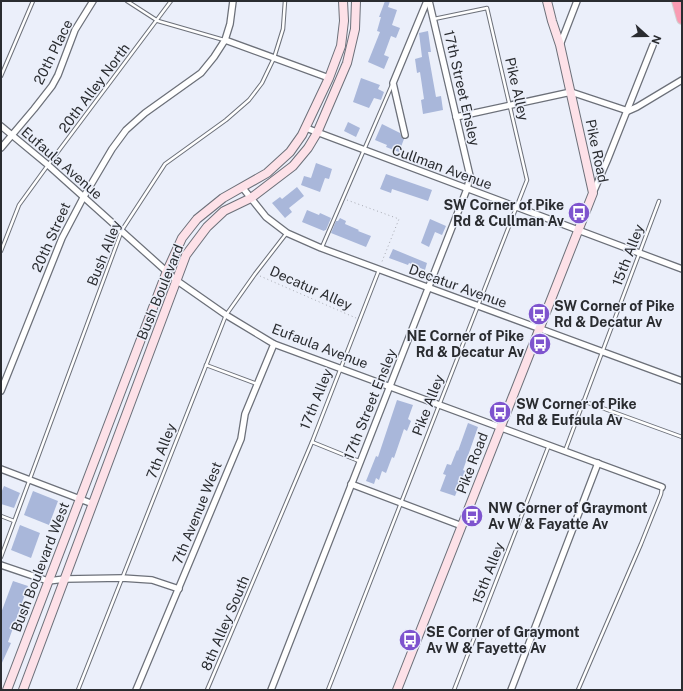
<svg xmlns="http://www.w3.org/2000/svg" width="683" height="691" font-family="'Public Sans',sans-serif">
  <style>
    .building { fill: #a9b7da }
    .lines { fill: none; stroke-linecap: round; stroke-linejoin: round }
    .lane-casing { stroke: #6c7079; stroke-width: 4.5 }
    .street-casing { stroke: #6c7079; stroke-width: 8 }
    .secondary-casing { stroke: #6c7079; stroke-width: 10 }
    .highway-casing { stroke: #d0d1d1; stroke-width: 12 }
    .path { stroke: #a7aab2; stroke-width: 1; stroke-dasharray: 1 3; stroke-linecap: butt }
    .lane { stroke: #fff; stroke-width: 2.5 }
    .street { stroke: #fff; stroke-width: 5.5 }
    .secondary { stroke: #fde1e8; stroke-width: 8 }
    .highway { stroke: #f99bb3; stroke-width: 10 }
    .labels { text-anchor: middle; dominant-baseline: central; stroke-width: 3; stroke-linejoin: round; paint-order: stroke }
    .street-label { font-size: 14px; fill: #2a2c30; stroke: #ebeffa }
    .poi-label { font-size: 14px; font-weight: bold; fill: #2a2c30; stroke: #ebeffa; text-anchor: start }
  </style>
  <rect width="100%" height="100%" fill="#ebeffa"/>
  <g class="building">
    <path d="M385 1H390L388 7 397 10 392 25 400 28 396 38 391 36 384 55 389 57 384 69 368 62 380 32 377 31 381 17H379Z"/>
    <path d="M428 31 431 52H428L436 97 441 96 443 110 423 114 421 100 424 99 420 72 417 73 415 59 422 57 419 33Z"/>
    <path d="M361 78 380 85 378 89 384 92 381 100 374 98 369 108 353 102Z"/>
    <path d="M348 122 360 128 356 137 344 131Z"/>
    <path d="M382 124 400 133 402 138 404 139 399 152 386 147 387 145 375 140Z"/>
    <path d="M316 163 332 169 329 179 325 178 320 192 301 185 304 176 311 178Z"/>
    <path d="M386 174 432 190 428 201 392 189 391 193 380 189Z"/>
    <path d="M297 187 304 196 289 208 292 212 285 218 272 203 280 197 282 199Z"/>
    <path d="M307 210 319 215 320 213 331 218 326 230H325L324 231 302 222Z"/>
    <path d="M340 218 346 221 345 224 359 230 358 231 371 236 366 247 331 233 336 221H338Z"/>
    <path d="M430 219 446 226 442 235 435 232 429 247 421 243Z"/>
    <path d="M393 249 427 263 425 270 409 263 408 265 389 258Z"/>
    <path d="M397 400 413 405 408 419 411 421 407 431 404 429 394 458 392 457 386 473 382 471 379 480 376 478 374 484 366 481 376 456 378 457Z"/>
    <path d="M468 423 478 427 463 470 465 471 455 496 440 491 446 475 443 474 447 464 451 465 457 450 458 451Z"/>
    <path d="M4 486 20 493 14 508 1 504V493Z"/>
    <path d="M33 491 58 501 49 525 24 515Z"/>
    <path d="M20 525 40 533 31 558 11 550Z"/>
    <path d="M13 581 28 586 8 642 11 643 1 665V613Z"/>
  </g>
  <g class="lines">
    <g class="lane-casing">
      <g id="lane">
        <path d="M127 1 158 21 224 40"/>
        <path d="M1 76 33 1"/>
        <path d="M322 247 392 85"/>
        <path d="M1 251 19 205 48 165 171 1"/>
        <path d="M206 365 257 384"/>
        <path d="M583 401 682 437"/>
        <path d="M312 442 359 461"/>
        <path d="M565 451 659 201"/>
        <path d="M1 516 14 521"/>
        <path d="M1 557 122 230 165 164 226 120 249 100 262 83 274 58 283 29 285 1"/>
        <path d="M78 690 226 315 255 274 286 234"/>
        <path d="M207 690 312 442 379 270"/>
        <path d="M328 690 527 180 487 8 434 19"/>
        <path d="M454 690 549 445"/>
        <path d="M578 690 641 544 661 494 662 487"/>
      </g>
    </g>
    <g class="street-casing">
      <g id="street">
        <path d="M225 40 329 78"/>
        <path d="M560 45 577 1"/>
        <path d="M456 117 571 92 628 111 637 107 682 80"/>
        <path d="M1 126 48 165 176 280 226 315 274 344 662 487"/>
        <path d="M306 128 682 269"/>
        <path d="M405 135 393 83 427 1"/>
        <path d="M1 148 34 109 52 86 58 75 75 30 93 1"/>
        <path d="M242 187 266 217 287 233 321 248 682 381"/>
        <path d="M593 193 607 161 653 45"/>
        <path d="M1 391 62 238 83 198 112 149 126 130 145 113 201 73 214 57 225 40 230 24 233 1"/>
        <path d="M1 469 93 504"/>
        <path d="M351 484 462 526"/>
        <path d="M1 565 48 581 65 579 122 578 152 580 179 589"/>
        <path d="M136 690 241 439 245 414 274 344"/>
        <path d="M271 690 467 189 470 176 429 1"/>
        <path d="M511 690 598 463"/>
      </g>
    </g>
    <g class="secondary-casing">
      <g id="secondary">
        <path d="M7 690 167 271 182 238 197 219 223 198 267 173 290 152 302 135 329 78 341 46 344 21 343 1"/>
        <path d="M23 690 186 255 207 227 224 211 251 198 293 166 308 148 317 133 347 63 355 29 356 1"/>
        <path d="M397 690 593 193 560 45 552 21 547 1"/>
      </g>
    </g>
    <g class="highway-casing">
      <path id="highway" d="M677 1 682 19"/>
    </g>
    <g class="path">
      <path d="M347 200 399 219 381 264"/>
      <path d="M260 276 356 318"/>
    </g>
    <use href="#lane" class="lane"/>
    <use href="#street" class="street"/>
    <use href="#secondary" class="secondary"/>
    <use href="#highway" class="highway"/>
  </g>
  <defs>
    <g id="bus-disc" transform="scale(1.15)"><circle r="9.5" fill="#7e54ce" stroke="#ebeffa"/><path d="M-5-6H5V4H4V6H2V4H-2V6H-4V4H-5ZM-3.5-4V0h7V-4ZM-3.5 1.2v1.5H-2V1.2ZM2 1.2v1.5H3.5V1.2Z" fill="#fff"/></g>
  </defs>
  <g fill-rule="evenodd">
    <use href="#bus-disc" x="579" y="213"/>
    <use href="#bus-disc" x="539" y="314"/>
    <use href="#bus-disc" x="540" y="344"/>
    <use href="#bus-disc" x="500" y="412"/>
    <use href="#bus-disc" x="472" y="516"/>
    <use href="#bus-disc" x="410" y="640"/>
  </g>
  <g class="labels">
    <g class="street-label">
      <text transform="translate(53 52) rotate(-64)">20th Place</text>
      <text transform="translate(94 88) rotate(-53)">20th Alley North</text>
      <text transform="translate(462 88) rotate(77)">17th Street Ensley</text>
      <text transform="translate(517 89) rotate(77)">Pike Alley</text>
      <text transform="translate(597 151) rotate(78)">Pike Road</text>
      <text transform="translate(62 163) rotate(41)">Eufaula Avenue</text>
      <text transform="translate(442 167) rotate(20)">Cullman Avenue</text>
      <text transform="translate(51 237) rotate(-66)">20th Street</text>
      <text transform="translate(104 253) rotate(-68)">Bush Alley</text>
      <text transform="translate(628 255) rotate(-69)">15th Alley</text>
      <text transform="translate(458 286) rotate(20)">Decatur Avenue</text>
      <text transform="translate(311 288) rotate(24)">Decatur Alley</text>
      <text transform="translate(160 292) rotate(-68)">Bush Boulevard</text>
      <text transform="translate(320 346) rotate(21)">Eufaula Avenue</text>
      <text transform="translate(316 399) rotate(-68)">17th Alley</text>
      <text transform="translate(370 404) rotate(-68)">17th Street Ensley</text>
      <text transform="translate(428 405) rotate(-69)">Pike Alley</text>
      <text transform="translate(161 451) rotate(-69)">7th Alley</text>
      <text transform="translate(472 463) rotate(-69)">Pike Road</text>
      <text transform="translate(197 513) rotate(-68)">7th Avenue West</text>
      <text transform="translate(40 567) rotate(-69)">Bush Boulevard West</text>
      <text transform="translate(488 573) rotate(-69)">15th Alley</text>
      <text transform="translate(225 623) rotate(-67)">8th Alley South</text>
    </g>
    <g class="poi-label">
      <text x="564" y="205" text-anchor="end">SW Corner of Pike<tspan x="564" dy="16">Rd &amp; Cullman Av</tspan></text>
      <text x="554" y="306">SW Corner of Pike<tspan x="554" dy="16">Rd &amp; Decatur Av</tspan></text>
      <text x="524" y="336" text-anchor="end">NE Corner of Pike<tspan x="524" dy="16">Rd &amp; Decatur Av</tspan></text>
      <text x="516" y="404">SW Corner of Pike<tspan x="516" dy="16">Rd &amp; Eufaula Av</tspan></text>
      <text x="488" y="508">NW Corner of Graymont<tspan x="488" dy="16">Av W &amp; Fayatte Av</tspan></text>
      <text x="426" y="632">SE Corner of Graymont<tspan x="426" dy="16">Av W &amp; Fayette Av</tspan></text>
    </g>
  </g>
  <rect width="683" height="691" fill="none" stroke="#2a2c30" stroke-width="4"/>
  <g transform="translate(647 36) rotate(111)" stroke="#ebeffa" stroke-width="3" paint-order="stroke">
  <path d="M0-3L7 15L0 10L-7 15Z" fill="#2a2c30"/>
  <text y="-6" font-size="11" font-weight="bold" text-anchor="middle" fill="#2a2c30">N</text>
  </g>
</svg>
